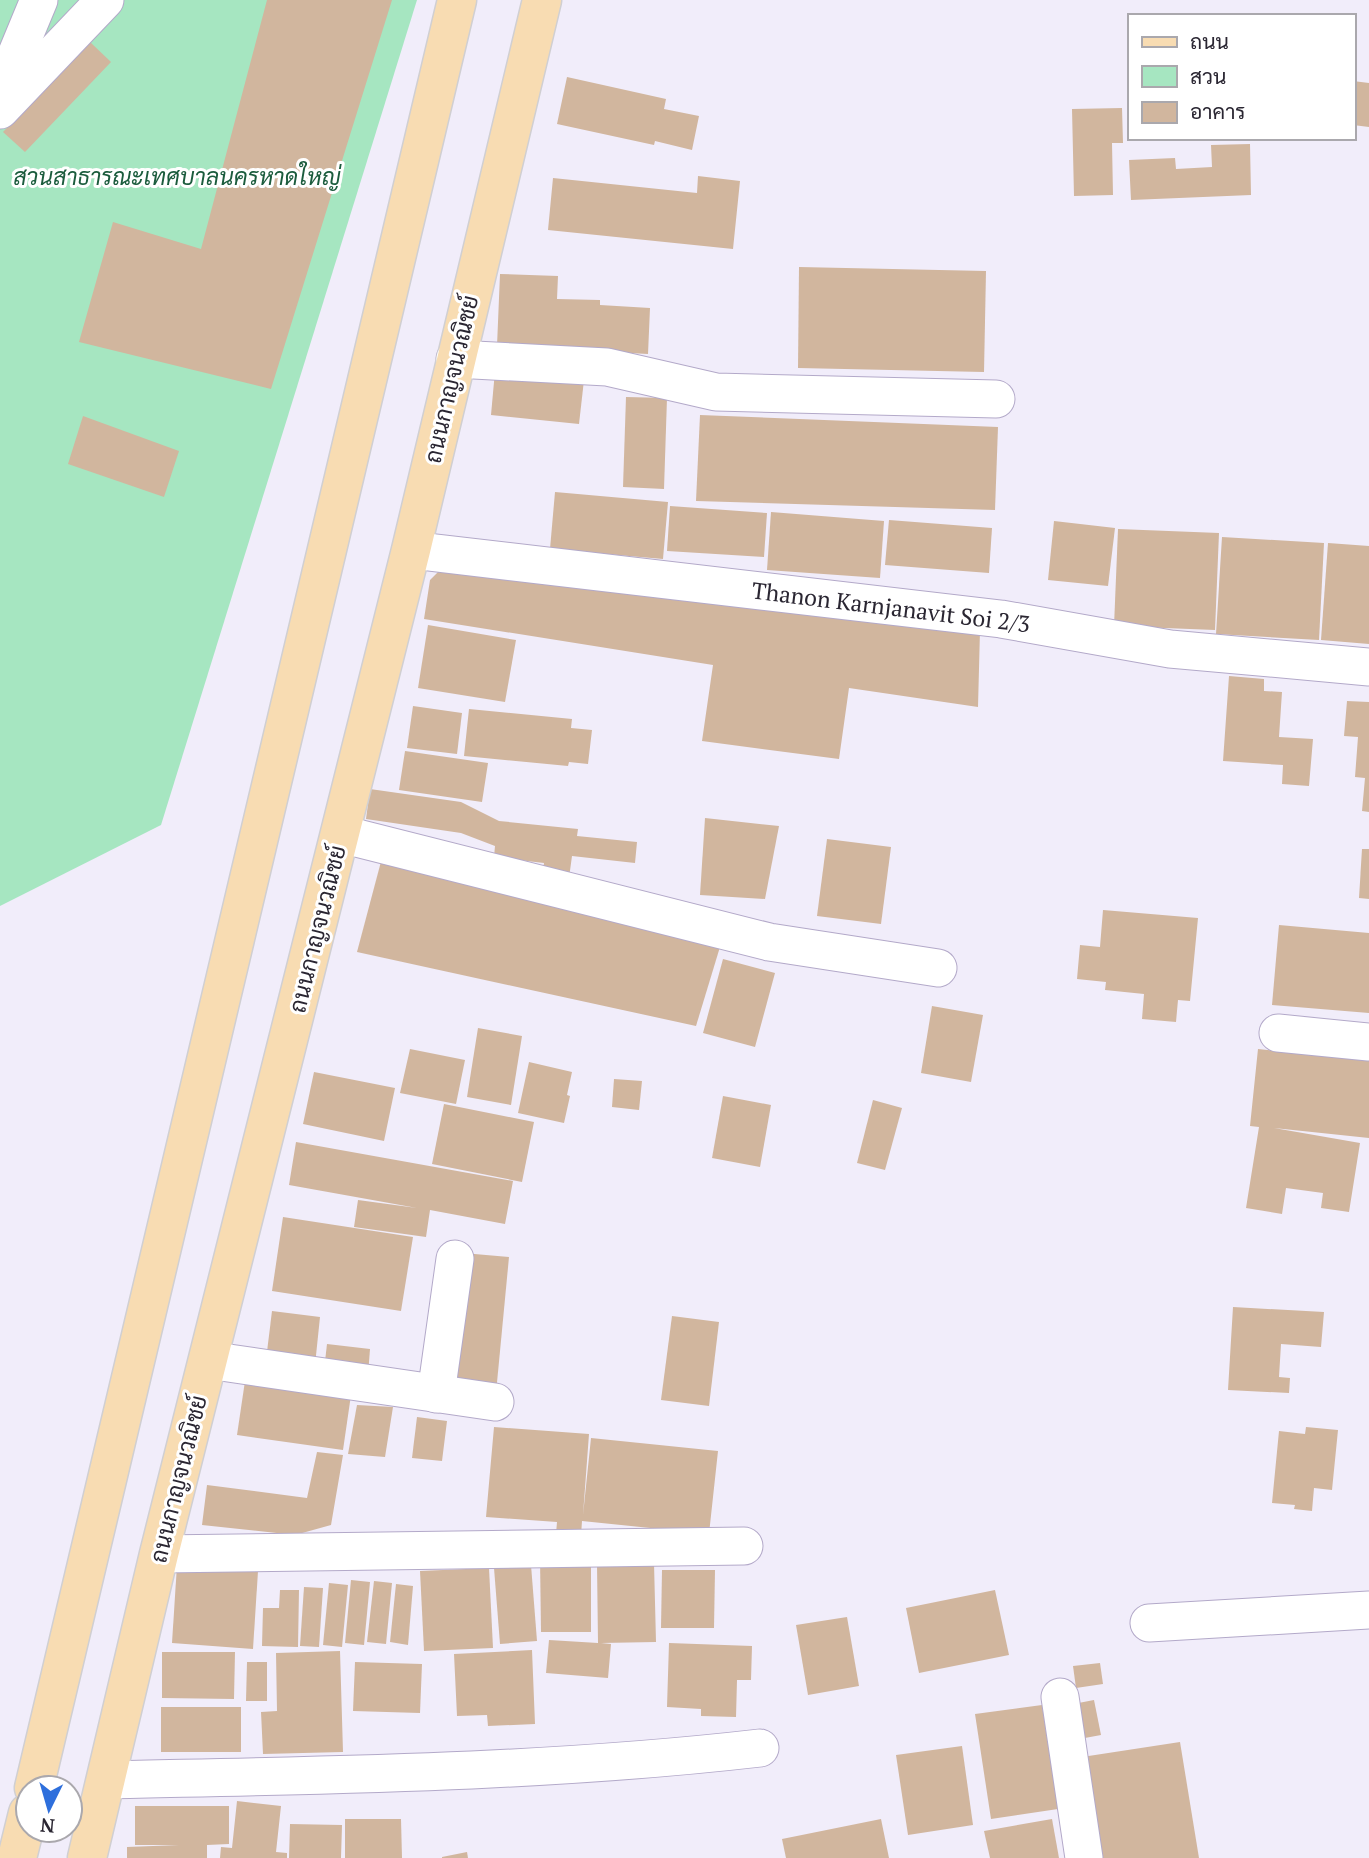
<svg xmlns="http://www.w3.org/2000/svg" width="1369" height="1858" font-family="'PT Serif',Sarabun,serif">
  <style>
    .green { fill: #a6e6c1 }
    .building { fill: #d1b69e }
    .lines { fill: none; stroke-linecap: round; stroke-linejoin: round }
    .minor-casing { stroke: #b3a9c9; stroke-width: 39 }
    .primary-casing { stroke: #d0cfd2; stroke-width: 41 }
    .minor { stroke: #fff; stroke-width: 37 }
    .primary { stroke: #f8dcb2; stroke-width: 38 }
    .labels { text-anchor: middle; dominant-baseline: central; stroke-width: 6; stroke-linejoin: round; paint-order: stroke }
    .park-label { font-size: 23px; font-style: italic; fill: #1b5c3d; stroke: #fff }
    .street-label { font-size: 23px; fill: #2a2632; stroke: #fff }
  </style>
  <rect width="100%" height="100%" fill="#f1edfa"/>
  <path class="green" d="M0 0H417L161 825 0 906Z"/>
  <g class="building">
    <path d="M267 0H392L271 389 79 342 113 222 201 249Z"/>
    <path d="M90 42 111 62 25 152 3 132Z"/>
    <path d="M567 77 666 99 664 109 699 116 692 150 655 141 654 145 557 124Z"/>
    <path d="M1353 81 1369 83V127L1353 125Z"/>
    <path d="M1122 108 1123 143H1112L1113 195 1074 196 1072 109Z"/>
    <path d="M1250 144 1251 195 1131 200 1129 160 1175 158 1176 169 1212 167 1211 145Z"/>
    <path d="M698 176 740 181 733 249 548 230 553 178 697 193Z"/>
    <path d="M799 267 986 271 984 372 798 368Z"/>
    <path d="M500 274 558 276 557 299 600 300V305L650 308 648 354 497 346Z"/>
    <path d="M495 371 584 380 579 424 491 415Z"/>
    <path d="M626 397 667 398 664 489 623 487Z"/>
    <path d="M700 415 998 427 995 510 696 501Z"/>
    <path d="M83 416 179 451 164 497 68 464Z"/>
    <path d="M555 492 668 502 663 559 550 549Z"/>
    <path d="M670 506 767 513 764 557 667 551Z"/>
    <path d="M771 512 884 521 880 578 767 570Z"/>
    <path d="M889 520 992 528 989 573 885 565Z"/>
    <path d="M1054 521 1115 528 1108 586 1048 580Z"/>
    <path d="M1118 529 1219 533 1215 630 1114 626Z"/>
    <path d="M1222 537 1324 543 1319 640 1216 634Z"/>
    <path d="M1328 543 1369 546V644L1321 640Z"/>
    <path d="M439 571 980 630 978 707 849 688 839 759 702 741 713 665 424 619 430 580Z"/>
    <path d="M428 625 516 640 505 702 418 688Z"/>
    <path d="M1229 676 1264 679V691L1282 692 1279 737 1313 739 1309 786 1282 784 1283 765 1223 761Z"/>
    <path d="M1347 701 1369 702V812L1362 811 1365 778 1355 777 1358 737 1344 736Z"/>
    <path d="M413 706 462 713 457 754 407 748Z"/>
    <path d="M469 709 572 719 571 728 592 730 588 764 569 762 568 766 464 756Z"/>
    <path d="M405 751 488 763 482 802 399 790Z"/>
    <path d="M370 789 461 802 499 821 578 829 577 836 637 842 635 863 572 856 569 878 542 876 544 863 494 857 495 846 461 833 366 819Z"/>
    <path d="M705 818 779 826 765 899 700 895Z"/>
    <path d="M827 839 891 847 881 924 817 916Z"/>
    <path d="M1362 849H1369V899L1359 898Z"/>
    <path d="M383 854 723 937 696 1026 357 952Z"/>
    <path d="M1103 910 1198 918 1190 1001 1178 1000 1176 1022 1142 1019 1144 994 1105 990 1106 982 1077 979 1080 945 1100 947Z"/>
    <path d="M1279 925 1369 933V1013L1272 1005Z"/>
    <path d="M723 959 775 973 755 1047 703 1033Z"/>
    <path d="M932 1006 983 1015 971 1082 921 1073Z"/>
    <path d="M478 1028 522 1036 511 1105 467 1097Z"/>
    <path d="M410 1049 465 1060 456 1104 400 1093Z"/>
    <path d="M1258 1049 1369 1061V1138L1274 1128 1360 1143 1349 1212 1321 1208 1323 1193 1286 1188 1282 1214 1246 1208 1259 1127 1250 1126Z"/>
    <path d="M529 1062 572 1072 567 1095 570 1096 564 1123 518 1113Z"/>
    <path d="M314 1072 395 1088 384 1141 303 1124Z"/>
    <path d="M614 1079 642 1081 639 1110 612 1107Z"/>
    <path d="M723 1096 771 1105 760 1167 712 1158Z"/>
    <path d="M873 1100 902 1108 885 1170 857 1163Z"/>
    <path d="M444 1104 534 1122 522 1182 432 1164Z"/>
    <path d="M296 1142 513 1181 505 1224 430 1210 426 1237 354 1227 358 1200 417 1208 289 1185Z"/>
    <path d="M283 1217 413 1237 401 1311 272 1291Z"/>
    <path d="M463 1253 509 1257 496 1393 450 1388Z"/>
    <path d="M1233 1307 1324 1312 1321 1347 1281 1344 1279 1377 1290 1378 1289 1393 1228 1390Z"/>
    <path d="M272 1311 320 1317 315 1365 266 1360Z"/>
    <path d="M672 1316 719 1322 709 1406 661 1400Z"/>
    <path d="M327 1344 370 1349 368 1375 324 1370Z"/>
    <path d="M245 1381 351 1395 343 1450 237 1435Z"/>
    <path d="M357 1405 393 1407 385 1457 348 1454Z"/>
    <path d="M417 1417 447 1421 442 1461 412 1458Z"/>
    <path d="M494 1427 589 1434 583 1515 591 1438 718 1451 709 1534 582 1521 581 1536 556 1534 557 1522 486 1517Z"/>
    <path d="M1306 1427 1338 1430 1332 1490 1314 1488 1312 1511 1294 1509 1295 1505 1272 1503 1279 1431 1305 1434Z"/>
    <path d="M317 1452 343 1455 331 1525 295 1535 202 1525 207 1485 307 1498Z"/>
    <path d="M540 1557H591V1632H541Z"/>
    <path d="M654 1563 656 1642 601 1643 611 1644 608 1678 546 1673 549 1640 598 1643 597 1564Z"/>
    <path d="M177 1565 258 1571 253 1649 172 1643Z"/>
    <path d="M531 1565 537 1641 500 1644 494 1568Z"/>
    <path d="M489 1568 493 1648 424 1651 420 1571Z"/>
    <path d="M662 1570H715L714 1628H661Z"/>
    <path d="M351 1580 370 1582 364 1645 345 1643Z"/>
    <path d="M374 1581 392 1583 386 1644 367 1642Z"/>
    <path d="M329 1583 348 1585 342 1647 323 1645Z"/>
    <path d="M396 1584 413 1586 408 1645 390 1642Z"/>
    <path d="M304 1587 323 1588 319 1647 300 1646Z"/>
    <path d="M280 1590H299L298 1647 262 1646 263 1608H279Z"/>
    <path d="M995 1590 1009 1655 919 1673 906 1608Z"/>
    <path d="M847 1617 859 1686 808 1695 796 1625Z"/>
    <path d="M669 1643 752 1646 751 1680H737L736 1717 701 1716V1709L667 1707Z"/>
    <path d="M532 1650 535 1724 488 1726 487 1715 457 1716 454 1654Z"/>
    <path d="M340 1651 343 1752 263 1754 261 1712 277 1711 276 1653Z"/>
    <path d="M162 1652H235L234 1699 162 1698Z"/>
    <path d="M247 1662H267V1701H246Z"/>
    <path d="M355 1662 422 1664 420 1713 353 1711Z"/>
    <path d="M1100 1663 1103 1684 1076 1688 1073 1666Z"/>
    <path d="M1094 1700 1101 1735 1074 1740 1068 1705Z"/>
    <path d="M1042 1705 1058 1809 991 1819 975 1714Z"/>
    <rect x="161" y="1707" width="80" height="45"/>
    <path d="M1180 1742 1199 1858H1098L1082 1757Z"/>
    <path d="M962 1746 973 1825 908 1835 896 1755Z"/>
    <path d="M237 1801 281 1806 276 1852 287 1853V1858H220L221 1847 232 1848Z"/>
    <path d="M135 1806H229V1844L207 1845V1858H127V1847L179 1845H135Z"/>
    <path d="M345 1819H401L402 1858H345Z"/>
    <path d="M881 1819 889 1858H786L782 1839Z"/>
    <path d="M1052 1819 1059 1858H990L984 1831Z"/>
    <path d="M290 1824 342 1825 341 1858H289Z"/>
    <path d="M467 1852 468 1858H442V1857Z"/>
  </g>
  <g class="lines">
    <g class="minor-casing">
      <g id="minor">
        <path d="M0 94 39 0"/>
        <path d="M0 110 105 0"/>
        <path d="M455 359 607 367 716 392 996 399"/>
        <path d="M411 550 1001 619 1170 649 1369 667"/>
        <path d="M341 834 769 942 938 968"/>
        <path d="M1278 1033 1369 1042"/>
        <path d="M208 1360 495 1402"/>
        <path d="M436 1394 455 1259"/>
        <path d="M159 1554 744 1546"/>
        <path d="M1149 1623 1369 1610"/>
        <path d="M1060 1697 1084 1858"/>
        <path d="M107 1780C325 1775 543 1773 760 1748"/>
      </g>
    </g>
    <g class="primary-casing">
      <g id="primary">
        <path d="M34 1788 457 0"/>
        <path d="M17 1858 28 1813"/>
        <path d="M87 1858 159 1554 411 550 542 0"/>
      </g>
    </g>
    <use href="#minor" class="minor"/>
    <use href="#primary" class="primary"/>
  </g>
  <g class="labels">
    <g class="park-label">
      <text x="177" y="176">สวนสาธารณะเทศบาลนครหาดใหญ่</text>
    </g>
    <g class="street-label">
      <text transform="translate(451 379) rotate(-77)">ถนนกาญจนวณิชย์</text>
      <text transform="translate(891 607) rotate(7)">Thanon Karnjanavit Soi 2/3</text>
      <text transform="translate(317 929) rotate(-76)">ถนนกาญจนวณิชย์</text>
      <text transform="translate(178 1479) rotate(-76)">ถนนกาญจนวณิชย์</text>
    </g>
  </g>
  <rect x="1128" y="14" width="228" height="126" fill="#ffffff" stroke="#aaa8ad" stroke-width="2"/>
  <rect x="1142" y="37" width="35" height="10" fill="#f8dcb2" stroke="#aaa8ad" stroke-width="2"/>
  <text x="1190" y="49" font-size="21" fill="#2a2632">ถนน</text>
  <rect x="1142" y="66" width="35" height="21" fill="#a6e6c1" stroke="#aaa8ad" stroke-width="2"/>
  <text x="1190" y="84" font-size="21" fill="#2a2632">สวน</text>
  <rect x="1142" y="102" width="35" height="21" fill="#d1b69e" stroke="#aaa8ad" stroke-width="2"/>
  <text x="1190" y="119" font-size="21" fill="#2a2632">อาคาร</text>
  <g transform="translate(49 1809) rotate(185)"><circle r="33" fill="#ffffff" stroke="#aaa8ad" stroke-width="2"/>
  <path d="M0-5L12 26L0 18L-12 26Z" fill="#2e6fdc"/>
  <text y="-10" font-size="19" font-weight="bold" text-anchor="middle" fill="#2a2632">N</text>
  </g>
</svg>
